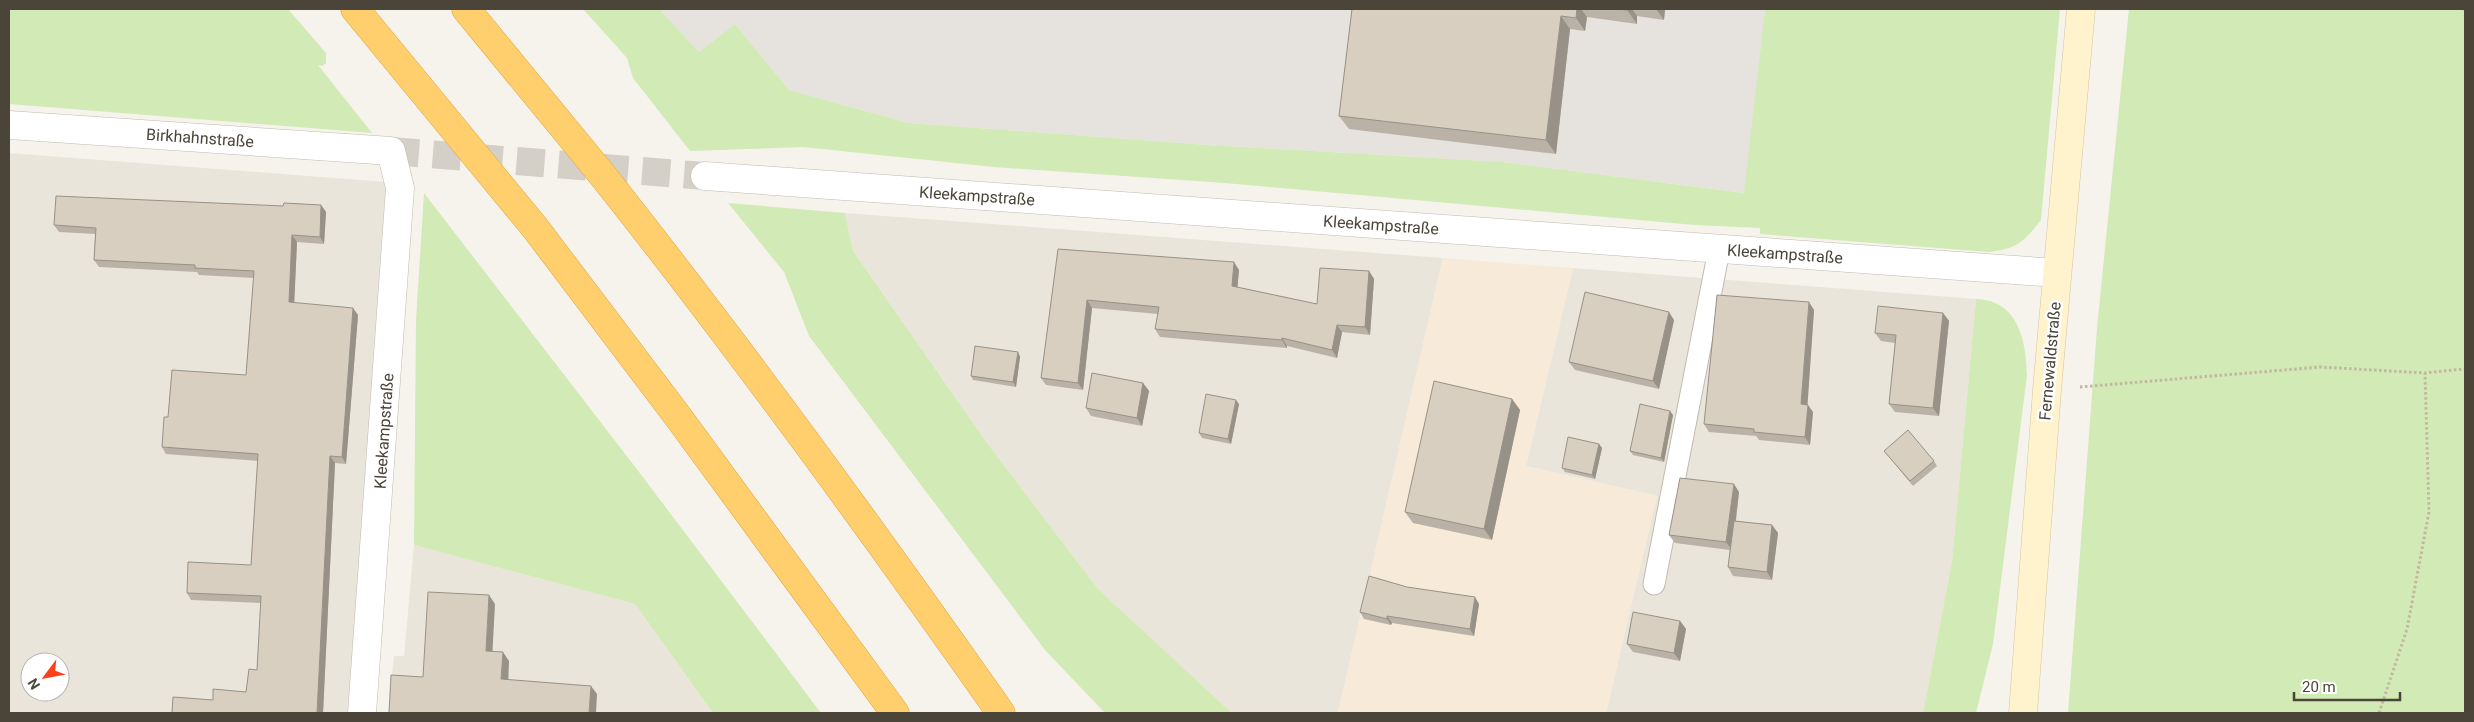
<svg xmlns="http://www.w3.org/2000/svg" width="2474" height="722" font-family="Roboto,sans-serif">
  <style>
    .residential { fill: #eae5da; fill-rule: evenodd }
    .commercial { fill: #f7ead8 }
    .industrial { fill: #e6e2dd }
    .green { fill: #d2eab5 }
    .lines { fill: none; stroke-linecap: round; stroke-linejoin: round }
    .minor-tunnel { stroke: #d4d0c8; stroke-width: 28; stroke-dasharray: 28 14; stroke-linecap: butt }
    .service-casing { stroke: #c2bbae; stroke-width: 23 }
    .minor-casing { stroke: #c2bbae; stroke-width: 29 }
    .secondary-casing { stroke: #d6c79b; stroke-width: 29 }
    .motorway-casing { stroke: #e0a43c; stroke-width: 29 }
    .path { stroke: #c4b79f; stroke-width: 3; stroke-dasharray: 2.5 2.5; stroke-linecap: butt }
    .service { stroke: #fff; stroke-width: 21 }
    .minor { stroke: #fff; stroke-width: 28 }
    .secondary { stroke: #fff3cd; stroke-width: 28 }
    .motorway { stroke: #ffcf6e; stroke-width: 28 }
    .wall { fill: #bab2a6 }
    .shaded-wall { fill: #979187 }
    .building { fill: #d8cfc1; stroke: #979187 }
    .labels { text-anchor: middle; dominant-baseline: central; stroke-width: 5; stroke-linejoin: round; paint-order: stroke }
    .street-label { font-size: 16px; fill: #4b4439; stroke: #fff }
  </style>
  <rect width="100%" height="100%" fill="#f6f3ec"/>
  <g class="residential">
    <path d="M9 153 386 182 388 242 349 713H9ZM30 662H60V692H30Z"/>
    <path d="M845 213 1443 258 1338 713H1232L1098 589 987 443 853 251Z"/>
    <path d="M1573 268 1976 299 1952 561 1923 713H1606L1657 496 1526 466Z"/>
    <path d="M414 545 635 604 713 713H388L394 656H404Z"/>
  </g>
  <path class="commercial" d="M1443 258 1573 268 1526 466 1657 496 1606 713H1338Z"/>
  <path class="industrial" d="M659 9H1765L1745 193 1503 162 1208 145 909 123 789 90 735 24 699 52Z"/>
  <g class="green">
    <path d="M9 9H288L326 53V63L322 66 318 65 372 133 9 104Z"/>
    <path d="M583 9H659L699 52 735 24 789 90 909 123 1208 145 1503 162 1744 193 1765 9H2060L2041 220C2024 242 2017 249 1989 252L1760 234V228L1695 225 1225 183 994 167 803 147 690 151 633 78 627 58Z"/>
    <path d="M2129 9H2465V713H2068L2097 328Z"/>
    <path d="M424 193 636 468 821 713H713L635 604 414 545 416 320Z"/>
    <path d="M728 203 845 213 853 251 987 443 1098 589 1232 713H1106L1103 711 1045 650 809 336 784 272Z"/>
    <path d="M1976 299C2018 300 2026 340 2027 375L1993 644 1976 713H1923L1952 561Z"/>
  </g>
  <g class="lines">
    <path class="minor-tunnel" d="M391 151 705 176"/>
    <g class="service-casing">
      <path id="service" d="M1654 584 1719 250"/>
    </g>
    <g class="minor-casing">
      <g id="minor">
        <path d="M9 125 391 151 400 188 362 713"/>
        <path d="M705 176 2057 273"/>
      </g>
    </g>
    <g class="secondary-casing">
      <path id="secondary" d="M2023 713 2047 390 2081 9"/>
    </g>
    <g class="motorway-casing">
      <g id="motorway">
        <path d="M355 9 536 229 679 418 895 713"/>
        <path d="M466 9C512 65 558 121 604 177 742 351 873 531 1001 713"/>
      </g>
    </g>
    <g class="path">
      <path d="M2464 9 2465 10"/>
      <path d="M2080 387 2320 367 2425 373 2465 369"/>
      <path d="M2379 713 2407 629 2429 512 2425 373"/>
    </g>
    <use href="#service" class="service"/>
    <use href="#minor" class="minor"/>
    <use href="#secondary" class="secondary"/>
    <use href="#motorway" class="motorway"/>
  </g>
  <g class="wall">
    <path d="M1352 9H1665L1664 20 1637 16V24L1587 17 1585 31 1570 29 1556 154 1349 129 1339 116Z"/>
    <path d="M321 205 326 212 324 244 297 242 294 303 358 315 346 464 335 463 323 713 213 700 246 692 257 670 261 603 191 600 187 593 251 565 258 461 166 454 162 447 168 417 246 375 254 278 199 275 197 272 99 267 94 260 95 234 59 232 54 225 283 206Z"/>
    <path d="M1058 249 1239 270 1237 287 1317 304 1369 271 1374 279 1370 335 1342 332 1337 358 1287 346V348L1160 337 1155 329 1158 314 1092 308 1083 390 1046 385 1041 378Z"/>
    <path d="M1814 310 1807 405 1813 412 1810 445 1759 440 1756 436 1709 432 1704 424Z"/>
    <path d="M1943 313 1949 321 1939 416 1895 412 1889 404 1895 343 1881 341 1875 333Z"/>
    <path d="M1674 320 1659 389 1575 370 1569 362Z"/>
    <path d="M1018 352 1020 357 1016 387 973 380 971 376Z"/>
    <path d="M1143 383 1149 391 1142 426 1091 416 1086 408Z"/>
    <path d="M1512 399 1520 410 1492 540 1413 523 1405 512Z"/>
    <path d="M1239 404 1231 444 1202 438 1199 433Z"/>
    <path d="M1673 415 1664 462 1633 455 1630 451Z"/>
    <path d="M1599 444 1602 448 1595 479 1565 472 1562 468Z"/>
    <path d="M1884 451 1934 461 1937 466 1913 486Z"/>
    <path d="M1739 492 1736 521 1772 525 1778 533 1772 580 1733 576 1728 567 1730 550 1675 543 1669 535Z"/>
    <path d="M1479 604 1474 636 1392 623 1391 625 1364 619 1360 612Z"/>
    <path d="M1680 621 1686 629 1680 661 1633 652 1627 644Z"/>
  </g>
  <g class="shaded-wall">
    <path d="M1577 9H1581L1587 17 1585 31 1576 18Z"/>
    <path d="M1627 9H1632L1637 16V24L1627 10Z"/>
    <path d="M1656 9H1665L1664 20Z"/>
    <path d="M1561 16 1570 29 1556 154 1546 140Z"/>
    <path d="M321 205 326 212 324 244 320 237Z"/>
    <path d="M292 235 297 242 294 309 289 302Z"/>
    <path d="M1234 262 1239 270 1237 293 1232 286Z"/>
    <path d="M1369 271 1374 279 1370 335 1365 327Z"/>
    <path d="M1087 300 1092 308 1083 390 1078 383Z"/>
    <path d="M1809 302 1814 310 1807 412 1801 404Z"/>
    <path d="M353 308 358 315 346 464 342 457Z"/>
    <path d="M1669 312 1674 320 1659 389 1653 381Z"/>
    <path d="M1943 313 1949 321 1939 416 1933 408Z"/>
    <path d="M1337 325 1342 332 1337 358 1332 350Z"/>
    <path d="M1282 338 1287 346V348L1282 340Z"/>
    <path d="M1018 352 1020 357 1016 387 1013 382Z"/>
    <path d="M1143 383 1149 391 1142 426 1137 418Z"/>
    <path d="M1512 399 1520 410 1492 540 1484 529Z"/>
    <path d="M1236 400 1239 404 1231 444 1228 439Z"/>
    <path d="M1808 405 1813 412 1810 445 1805 437Z"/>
    <path d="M1670 411 1673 415 1664 462 1661 458Z"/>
    <path d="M1599 444 1602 448 1595 479 1592 475Z"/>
    <path d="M330 456 335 463 323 713H317Z"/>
    <path d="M1734 484 1739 492 1732 550 1726 542Z"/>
    <path d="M1772 525 1778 533 1772 580 1767 572Z"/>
    <path d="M489 595 495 604 492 660 486 651Z"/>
    <path d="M1475 597 1479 604 1474 636 1470 629Z"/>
    <path d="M1387 616 1392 623 1391 625 1387 619Z"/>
    <path d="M1680 621 1686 629 1680 661 1674 653Z"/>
    <path d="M503 652 509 661 508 688 501 679Z"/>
    <path d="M591 686 597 694 596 713H589Z"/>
  </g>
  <g class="building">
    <path d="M1352 9H1577L1576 18 1561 16 1546 140 1339 116Z"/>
    <path d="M1615 9H1627V10Z"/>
    <path d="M56 196 283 206 284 203 321 205 320 237 292 235 289 302 353 308 342 457 330 456 317 713H172L173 697 213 700V689L246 692 249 669 257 670 261 596 187 593 188 562 251 565 258 454 162 447 164 417H168L172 370 246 375 254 271 195 268V265L94 260 96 228 54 225Z"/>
    <path d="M1058 249 1234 262 1232 286 1317 304 1320 268 1369 271 1365 327 1337 325 1332 350 1282 338V340L1155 329 1159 307 1087 300 1078 383 1041 378Z"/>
    <path d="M1585 292 1669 312 1653 381 1569 362Z"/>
    <path d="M1717 295 1809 302 1801 404 1808 405 1805 437 1754 432V429L1704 424Z"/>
    <path d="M1878 306 1943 313 1933 408 1889 404 1896 335 1875 333Z"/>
    <path d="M975 346 1018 352 1013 382 971 376Z"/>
    <path d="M1092 373 1143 383 1137 418 1086 408Z"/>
    <path d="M1434 381 1512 399 1484 529 1405 512Z"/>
    <path d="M1206 394 1236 400 1228 439 1199 433Z"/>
    <path d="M1640 404 1670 411 1661 458 1630 451Z"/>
    <path d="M1908 430 1934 461 1910 481 1884 451Z"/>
    <path d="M1568 437 1599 444 1592 475 1562 468Z"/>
    <path d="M1680 478 1734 484 1726 542 1669 535Z"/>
    <path d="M1734 521 1772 525 1767 572 1728 567Z"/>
    <path d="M1369 576 1407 587 1475 597 1470 629 1387 616V619L1360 612Z"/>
    <path d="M428 592 489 595 486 651 503 652 501 679 591 686 589 713H389L391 675 423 677Z"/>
    <path d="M1633 612 1680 621 1674 653 1627 644Z"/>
  </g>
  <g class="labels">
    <g class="street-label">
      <text transform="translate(200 138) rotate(4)">Birkhahnstraße</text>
      <text transform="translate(977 196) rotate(4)">Kleekampstraße</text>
      <text transform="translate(1381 225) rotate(4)">Kleekampstraße</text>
      <text transform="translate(1785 254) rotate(4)">Kleekampstraße</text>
      <text transform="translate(2050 361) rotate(-85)">Fernewaldstraße</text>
      <text transform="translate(384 431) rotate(-86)">Kleekampstraße</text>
    </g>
  </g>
  <rect width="2474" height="722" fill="none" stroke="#4b4439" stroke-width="20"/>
  <g transform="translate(45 677) rotate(238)"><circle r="24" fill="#ffffff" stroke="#b7b4b0"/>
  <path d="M0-4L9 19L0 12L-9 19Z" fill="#fc3f1d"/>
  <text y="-8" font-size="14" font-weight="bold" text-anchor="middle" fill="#4b4439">N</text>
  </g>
  <path d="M2294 692v8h106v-8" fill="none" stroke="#4b4439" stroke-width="2.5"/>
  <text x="2302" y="692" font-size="15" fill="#4b4439" stroke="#ffffff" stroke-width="4" paint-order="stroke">20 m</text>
</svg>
